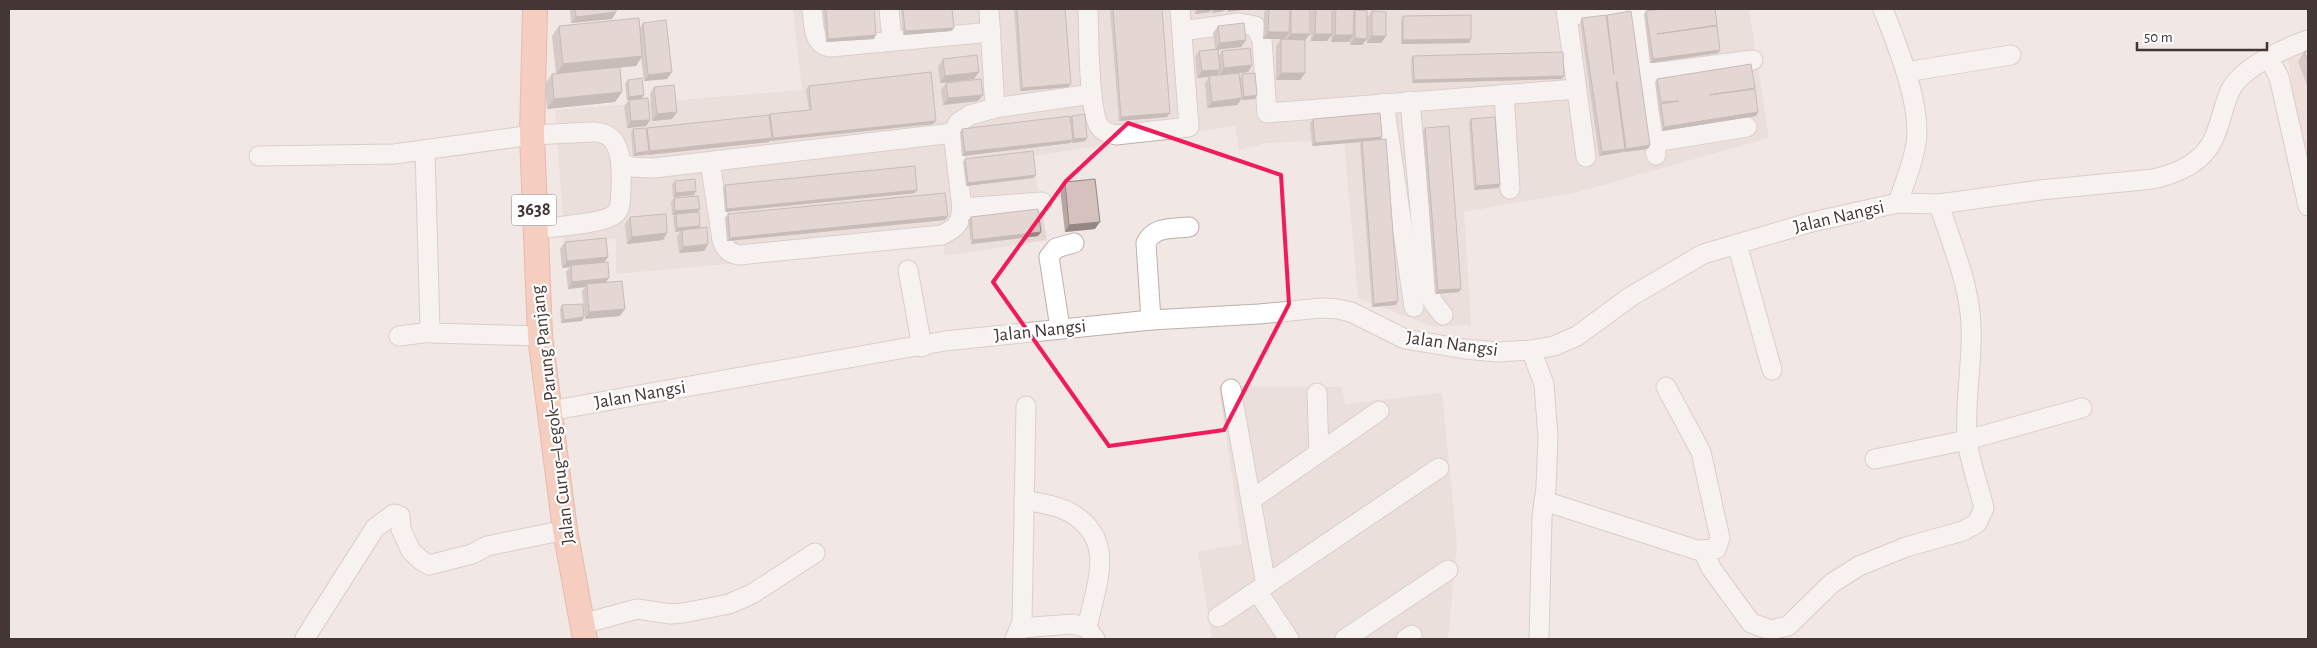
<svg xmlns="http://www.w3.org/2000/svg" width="2317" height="648" font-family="'Alegreya Sans',sans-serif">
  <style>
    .residential { fill: #e5d6d2 }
    .education { fill: #ead5ce }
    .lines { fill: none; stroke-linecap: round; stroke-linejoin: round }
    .minor-casing { stroke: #bfafaa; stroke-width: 21 }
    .major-casing { stroke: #de8365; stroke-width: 26 }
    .minor { stroke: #fff; stroke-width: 19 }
    .major { stroke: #faaf94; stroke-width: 24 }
    .wall { fill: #b7a6a3 }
    .shaded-wall { fill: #958784 }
    .building { fill: #d5c1bd; stroke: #958784 }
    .marked { fill: none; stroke: #f11b5a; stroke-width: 4; stroke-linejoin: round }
    .labels { text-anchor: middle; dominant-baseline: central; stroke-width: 4.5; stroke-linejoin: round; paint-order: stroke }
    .shield { fill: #fff; stroke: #7b7271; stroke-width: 1 }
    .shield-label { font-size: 18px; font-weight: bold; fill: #433634 }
    .street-label { font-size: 19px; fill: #433634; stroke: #fff }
  </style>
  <rect width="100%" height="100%" fill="#f1e7e4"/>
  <g class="residential">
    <path d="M793 9H1749L1769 138 1578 192 1464 212 1471 325 1434 327 1358 298 1344 140 1266 143 1239 150 1235 126 1032 156 1047 240 944 256V245L616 274V238L565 246 555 110 802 90Z"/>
    <path d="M1219 386 1342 387 1345 404 1442 393 1457 544 1448 639H1212L1198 551 1242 544Z"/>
  </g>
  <path class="education" d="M2308 49V57L2298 62 2308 88V171L2303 160 2288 59Z"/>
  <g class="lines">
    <g class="minor-casing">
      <g id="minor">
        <path d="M812 9C814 23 812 44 830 47L991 32"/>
        <path d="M889 9 892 40"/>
        <path d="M989 9 995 108"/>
        <path d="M1088 9C1089 33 1088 107 1099 126 1103 132 1110 134 1116 135L1189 127 1180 9"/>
        <path d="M1566 9 1586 157"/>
        <path d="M1637 9 1656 155"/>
        <path d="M1883 9C1897 45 1922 105 1916 144 1913 163 1904 184 1898 203"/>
        <path d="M1567 16 1617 9"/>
        <path d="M1182 31 1239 23 1255 26 1262 40 1267 113 1577 89"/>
        <path d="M2269 59 2279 77 2308 206"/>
        <path d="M1906 72 2011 55"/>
        <path d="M1645 74 1753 60"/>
        <path d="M1504 94 1510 189"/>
        <path d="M1410 101 1427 287 1433 302 1443 315"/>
        <path d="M1384 103 1414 307"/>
        <path d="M1654 142 1747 127"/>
        <path d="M425 150 430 330 432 333 540 336"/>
        <path d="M259 156 394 154 532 135 592 132C623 131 622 166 621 189 620 197 622 208 615 214 604 224 551 227 535 229"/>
        <path d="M710 162 722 240C725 249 729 253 739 255L942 235C956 228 961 223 962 208L953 133 958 123 970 115 995 108 1092 94"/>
        <path d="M623 164 631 167 654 168 953 133"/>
        <path d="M962 208 1042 202"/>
        <path d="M1737 244 1772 370"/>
        <path d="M908 270 922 347"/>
        <path d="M1151 320 1146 243C1154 226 1173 229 1189 227"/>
        <path d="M1060 328 1049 257 1056 248 1074 243"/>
        <path d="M399 336 431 332"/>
        <path d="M1531 350 1544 384 1548 437 1546 488 1542 517 1539 639"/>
        <path d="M1231 389 1266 585"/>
        <path d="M1317 393 1319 452"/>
        <path d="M549 411 945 341 1151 320 1259 314 1321 308 1338 309 1351 312 1405 339 1465 349 1497 352 1531 350 1554 346 1577 336 1630 297 1703 254 1812 222 1898 203 1939 204 2040 190 2153 179C2176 174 2202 163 2213 140 2221 124 2223 105 2231 89 2243 67 2285 48 2308 40"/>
        <path d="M1875 459 1967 440 2082 408"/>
        <path d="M1024 500C1038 503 1057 505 1069 512 1118 539 1096 584 1087 628"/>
        <path d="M1251 500 1379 411"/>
        <path d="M1544 501 1697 550 1716 549 1720 538 1701 452 1666 387"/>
        <path d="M1703 551 1711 568 1751 623 1771 630 1788 626 1832 583 1859 566 1906 547 1963 531 1977 523 1984 508C1979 486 1969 461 1967 438 1964 394 1976 349 1969 305 1964 271 1949 237 1939 204"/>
        <path d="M1257 591 1289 639"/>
        <path d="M1218 617 1439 468"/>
        <path d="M582 624 637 609 671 614 683 613 729 604 752 594 815 553"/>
        <path d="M1020 628 1073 624 1087 628 1095 639"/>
        <path d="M305 638 375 528 394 514 400 516 401 529 411 551 422 561 429 565 472 554 487 546 565 530"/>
        <path d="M1015 639 1022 622 1026 406"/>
        <path d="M1345 639 1448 570"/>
        <path d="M1406 639 1412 635"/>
      </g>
    </g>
    <g class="major-casing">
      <path id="major" d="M535 9 532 135 540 336 565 530 585 639"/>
    </g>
    <use href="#minor" class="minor"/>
    <use href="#major" class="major"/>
  </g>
  <g class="wall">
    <path d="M570 9H616V12L612 19 571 23Z"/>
    <path d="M823 9H874V39L826 42Z"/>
    <path d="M901 9H952L954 28 951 31 903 35Z"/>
    <path d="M1014 9H1065L1071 84 1068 87 1020 91Z"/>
    <path d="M1110 9H1162L1167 117 1119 121Z"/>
    <path d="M1194 9H1226L1224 11 1212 13V9L1210 12 1195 14Z"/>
    <path d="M1266 9H1290V10L1291 9 1310 34 1305 40 1300 80H1276V46L1281 39H1286V37L1263 39 1264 12Z"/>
    <path d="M1313 9H1332V12L1335 9H1354V12L1355 10 1362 45H1350V40L1349 42H1331V36L1327 41H1311V12Z"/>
    <path d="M1372 11 1386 36 1381 43H1367V18Z"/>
    <path d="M1646 11 1717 25 1716 26 1720 50 1718 53 1650 63 1644 14Z"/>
    <path d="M1607 15 1650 145 1648 149 1624 152V151L1623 152 1599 156 1580 22 1582 18 1606 16Z"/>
    <path d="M1403 16 1471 39 1469 43 1401 44V20Z"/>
    <path d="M643 23 672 72 667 79 644 81 641 58 636 66 620 67 622 92 615 102 547 109 545 84 552 74H556L552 36 559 26 640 28Z"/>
    <path d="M1218 26 1246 40 1241 47 1218 49 1219 56 1222 51 1252 65 1248 72 1239 73 1240 78 1242 74 1257 95 1255 99 1242 100V98L1237 105 1207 108 1205 83 1209 77 1197 78 1195 57 1199 51 1215 49 1213 33Z"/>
    <path d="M2308 50V88L2298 62 2304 52Z"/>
    <path d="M1413 56 1564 76 1561 79 1412 83 1411 59Z"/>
    <path d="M943 59 974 79 940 83 938 66Z"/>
    <path d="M1657 79 1754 89 1758 112 1756 116 1662 131 1658 107 1659 106H1658L1655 82Z"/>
    <path d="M628 80 644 95 642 98 650 120 646 126 627 128 624 106 629 100H627L625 83Z"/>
    <path d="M946 83 978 101 943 105 941 90Z"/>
    <path d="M809 86 933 124 770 141V140L769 142 647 155V154L646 155 633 156 631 133 633 129H646L647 128 769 116 770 114 809 110 806 89Z"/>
    <path d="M654 87 677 112 672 119 652 121 650 94Z"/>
    <path d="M1072 116 1087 138 1085 141 1072 143V141L1070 143 962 156 960 132 962 129 1070 117Z"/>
    <path d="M1313 119 1382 137 1381 139 1396 305 1372 307 1360 144 1361 142 1312 146 1310 123Z"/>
    <path d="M1471 119 1498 188 1474 190 1469 122Z"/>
    <path d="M1425 128 1459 292 1435 294 1423 131Z"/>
    <path d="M965 159 1036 175 1033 178 966 186 963 162Z"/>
    <path d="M675 181 694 195 673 197 672 185Z"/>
    <path d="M1065 182 1095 229 1065 232 1060 189Z"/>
    <path d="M725 185 917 190 915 193 725 212 723 188Z"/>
    <path d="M674 198 700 209 698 212 700 226 699 228 708 244 704 251 679 253 677 236 681 231 675 232 673 217 675 214 672 215 671 202Z"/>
    <path d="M728 214 945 220 727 241 725 218Z"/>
    <path d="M630 217 667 233 663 240 627 244 625 224Z"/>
    <path d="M971 217 1041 232 1038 236 971 244 968 220Z"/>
    <path d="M565 242 608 257 604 262 606 282 620 316 585 319 582 291 585 287 568 289 566 272 570 267 562 268 560 249Z"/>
    <path d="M562 305 584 317 582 321 561 323 560 309Z"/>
  </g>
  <g class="shaded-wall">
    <path d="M1198 9H1212L1210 12 1195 14Z"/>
    <path d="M1215 9H1226L1224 11 1212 13Z"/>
    <path d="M1229 9H1243L1242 10 1227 12Z"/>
    <path d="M616 12 612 19 571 23 576 17Z"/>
    <path d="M954 28 951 31 903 35 905 31Z"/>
    <path d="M1268 32H1289L1285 39H1263Z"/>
    <path d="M1291 34H1310L1305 40H1286Z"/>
    <path d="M1315 34H1332L1327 41H1311Z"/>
    <path d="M876 35 874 39 826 42 828 39Z"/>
    <path d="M1335 35H1353L1349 42H1331Z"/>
    <path d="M1372 36H1386L1381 43H1367Z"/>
    <path d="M1355 38 1367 39 1362 45H1350Z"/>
    <path d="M1471 39 1469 43 1401 44 1403 40Z"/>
    <path d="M1246 40 1241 47 1215 50 1220 43Z"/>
    <path d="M1720 50 1718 53 1650 63 1653 59Z"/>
    <path d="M642 56 636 66 556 74 563 64Z"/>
    <path d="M1252 65 1248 72 1220 75 1224 68Z"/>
    <path d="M1220 70 1216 76 1197 78 1202 71Z"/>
    <path d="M672 72 667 79 644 81 648 75Z"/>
    <path d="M979 72 974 79 940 83 945 76Z"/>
    <path d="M1281 73H1305L1300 80H1276Z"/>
    <path d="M1564 76 1561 79 1412 83 1414 80Z"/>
    <path d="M1071 84 1068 87 1020 91 1022 88Z"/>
    <path d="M622 92 615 102 547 109 554 99Z"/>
    <path d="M644 95 641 99 627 100 629 97Z"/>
    <path d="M983 95 978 101 943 105 948 98Z"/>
    <path d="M1257 95 1255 99 1242 100 1244 97Z"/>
    <path d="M1242 98 1237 105 1207 108 1212 102Z"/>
    <path d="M677 112 672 119 652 121 657 114Z"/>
    <path d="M1758 112 1756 116 1662 131 1664 127Z"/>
    <path d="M1170 113 1167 117 1119 121 1121 117Z"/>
    <path d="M650 120 646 126 627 128 631 121Z"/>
    <path d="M936 121 933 124 770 141 773 138Z"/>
    <path d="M1382 137 1380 141H1362L1361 142 1312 146 1315 143Z"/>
    <path d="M772 138 769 142 647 155 650 151Z"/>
    <path d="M1087 138 1085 141 1072 143 1074 139Z"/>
    <path d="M1073 140 1070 143 962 156 965 152Z"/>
    <path d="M1650 145 1648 149 1624 152 1626 149Z"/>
    <path d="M1625 149 1623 152 1599 156 1602 152Z"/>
    <path d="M649 151 646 155 633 156 636 153Z"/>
    <path d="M1036 175 1033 178 966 186 968 183Z"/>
    <path d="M1500 184 1498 188 1474 190 1476 186Z"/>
    <path d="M917 190 915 193 725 212 727 209Z"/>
    <path d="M696 191 694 195 673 197 676 193Z"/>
    <path d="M700 209 697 212 672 215 675 211Z"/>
    <path d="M948 216 945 220 727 241 730 238Z"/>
    <path d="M1100 222 1095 229 1065 232 1069 225Z"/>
    <path d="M700 226 698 229 682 230 681 231 675 232 677 228Z"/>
    <path d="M1041 232 1038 236 971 244 973 240Z"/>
    <path d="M667 233 663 240 627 244 632 237Z"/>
    <path d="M708 244 704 251 679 253 683 247Z"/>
    <path d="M608 257 603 264 571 265 570 267 562 268 567 261Z"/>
    <path d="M609 278 604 285 587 284 585 287 568 289 572 282Z"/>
    <path d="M1461 289 1459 292 1435 294 1438 290Z"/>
    <path d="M1398 301 1396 305 1372 307 1374 304Z"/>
    <path d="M625 309 620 316 585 319 589 312Z"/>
    <path d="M584 317 582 321 561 323 564 320Z"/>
  </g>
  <g class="building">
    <path d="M575 9H616V12L576 17Z"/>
    <path d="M826 9H874L876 35 828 39Z"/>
    <path d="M903 9H952L954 28 905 31Z"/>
    <path d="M1017 9H1065L1071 84 1022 88Z"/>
    <path d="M1113 9H1162L1170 113 1121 117Z"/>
    <path d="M1269 9H1290L1289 32H1268Z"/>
    <rect x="1291" y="9" width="19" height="25"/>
    <path d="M1316 9H1332V34H1315Z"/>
    <path d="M1336 9H1354L1353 35H1335Z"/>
    <path d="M1663 9H1715L1717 25 1657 34 1717 26 1720 50 1653 59 1646 11Z"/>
    <path d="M1355 10 1367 11V39L1355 38Z"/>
    <path d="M1372 11 1386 12V36H1372Z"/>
    <path d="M1631 11 1650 145 1626 149 1617 81 1616 82 1625 149 1602 152 1582 18 1606 15 1614 74 1607 15Z"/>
    <path d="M1471 15V39L1403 40V16Z"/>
    <path d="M639 18 642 56 563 64 559 26Z"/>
    <path d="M666 20 672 72 648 75 643 23Z"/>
    <path d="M1244 23 1246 40 1220 43 1218 26Z"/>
    <path d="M1281 39 1305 40V73H1281Z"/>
    <path d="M1250 48 1252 65 1224 68 1222 51Z"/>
    <path d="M1218 49 1220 70 1202 71 1199 51Z"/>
    <path d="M2308 50V61L2304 52Z"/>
    <path d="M1563 52 1564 76 1414 80 1413 56Z"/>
    <path d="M977 55 979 72 945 76 943 59Z"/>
    <path d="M1751 64 1755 88 1709 95 1755 89 1758 112 1664 127 1661 104 1679 101 1661 102 1657 79Z"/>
    <path d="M620 67 622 92 554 99 552 74Z"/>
    <path d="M931 72 936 121 773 138 770 114 811 110 809 86Z"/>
    <path d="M1239 73 1242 98 1212 102 1209 76Z"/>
    <path d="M1255 73 1257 95 1244 97 1242 74Z"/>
    <path d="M642 78 644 95 629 97 628 80Z"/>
    <path d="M981 79 983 95 948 98 946 83Z"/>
    <path d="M674 85 677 112 657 114 654 87Z"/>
    <path d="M648 98 650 120 631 121 629 100Z"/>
    <path d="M1380 113 1382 137 1315 143 1313 119Z"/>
    <path d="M1085 114 1087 138 1074 139 1072 116Z"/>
    <path d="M769 115 772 138 650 151 647 128Z"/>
    <path d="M1070 116 1073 140 965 152 962 129Z"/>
    <path d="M1495 117 1500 184 1476 186 1471 119Z"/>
    <path d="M1449 126 1461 289 1438 290 1425 128Z"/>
    <path d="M646 128 649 151 636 153 633 129Z"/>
    <path d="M1386 139 1398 301 1374 304 1362 141Z"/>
    <path d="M1033 151 1036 175 968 183 965 159Z"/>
    <path d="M915 166 917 190 727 209 725 185Z"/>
    <path d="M695 179 696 191 676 193 675 181Z"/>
    <path d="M1095 179 1100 222 1069 225 1065 182Z"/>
    <path d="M945 193 948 216 730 238 728 214Z"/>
    <path d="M698 196 700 209 675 211 674 198Z"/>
    <path d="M1038 209 1041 232 973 240 971 217Z"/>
    <path d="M699 212 700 226 677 228 676 214Z"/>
    <path d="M666 214 667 233 632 237 630 217Z"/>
    <path d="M707 227 708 244 683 247 682 230Z"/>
    <path d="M606 238 608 257 567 261 565 242Z"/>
    <path d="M608 262 609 278 572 282 571 265Z"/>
    <path d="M622 281 625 309 589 312 587 284Z"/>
    <path d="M583 304 584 317 564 320 562 305Z"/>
  </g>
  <path d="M0 0H2317V648H0ZM1128 123 1281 175 1289 304 1224 430 1109 446 993 282 1066 181Z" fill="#f1e7e4" fill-opacity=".55" fill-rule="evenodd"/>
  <path class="marked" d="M1128 123 1281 175 1289 304 1224 430 1109 446 993 282 1066 181Z"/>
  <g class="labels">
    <rect class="shield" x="511.5" y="194.5" width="45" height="31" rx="4"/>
    <g class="shield-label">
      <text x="534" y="210">3638</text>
    </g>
    <g class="street-label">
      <text transform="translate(1839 217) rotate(-13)">Jalan Nangsi</text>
      <text transform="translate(1040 331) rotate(-6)">Jalan Nangsi</text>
      <text transform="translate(1452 344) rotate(8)">Jalan Nangsi</text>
      <text transform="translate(640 395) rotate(-10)">Jalan Nangsi</text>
      <text transform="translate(553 415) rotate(-97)">Jalan Curug–Legok–Parung Panjang</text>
    </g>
  </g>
  <rect width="2317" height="648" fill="none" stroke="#433634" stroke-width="20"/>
  <path d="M2137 42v8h130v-8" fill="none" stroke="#433634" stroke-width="2.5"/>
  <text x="2144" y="42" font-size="15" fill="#433634" stroke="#ffffff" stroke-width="4" paint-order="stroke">50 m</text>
</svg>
